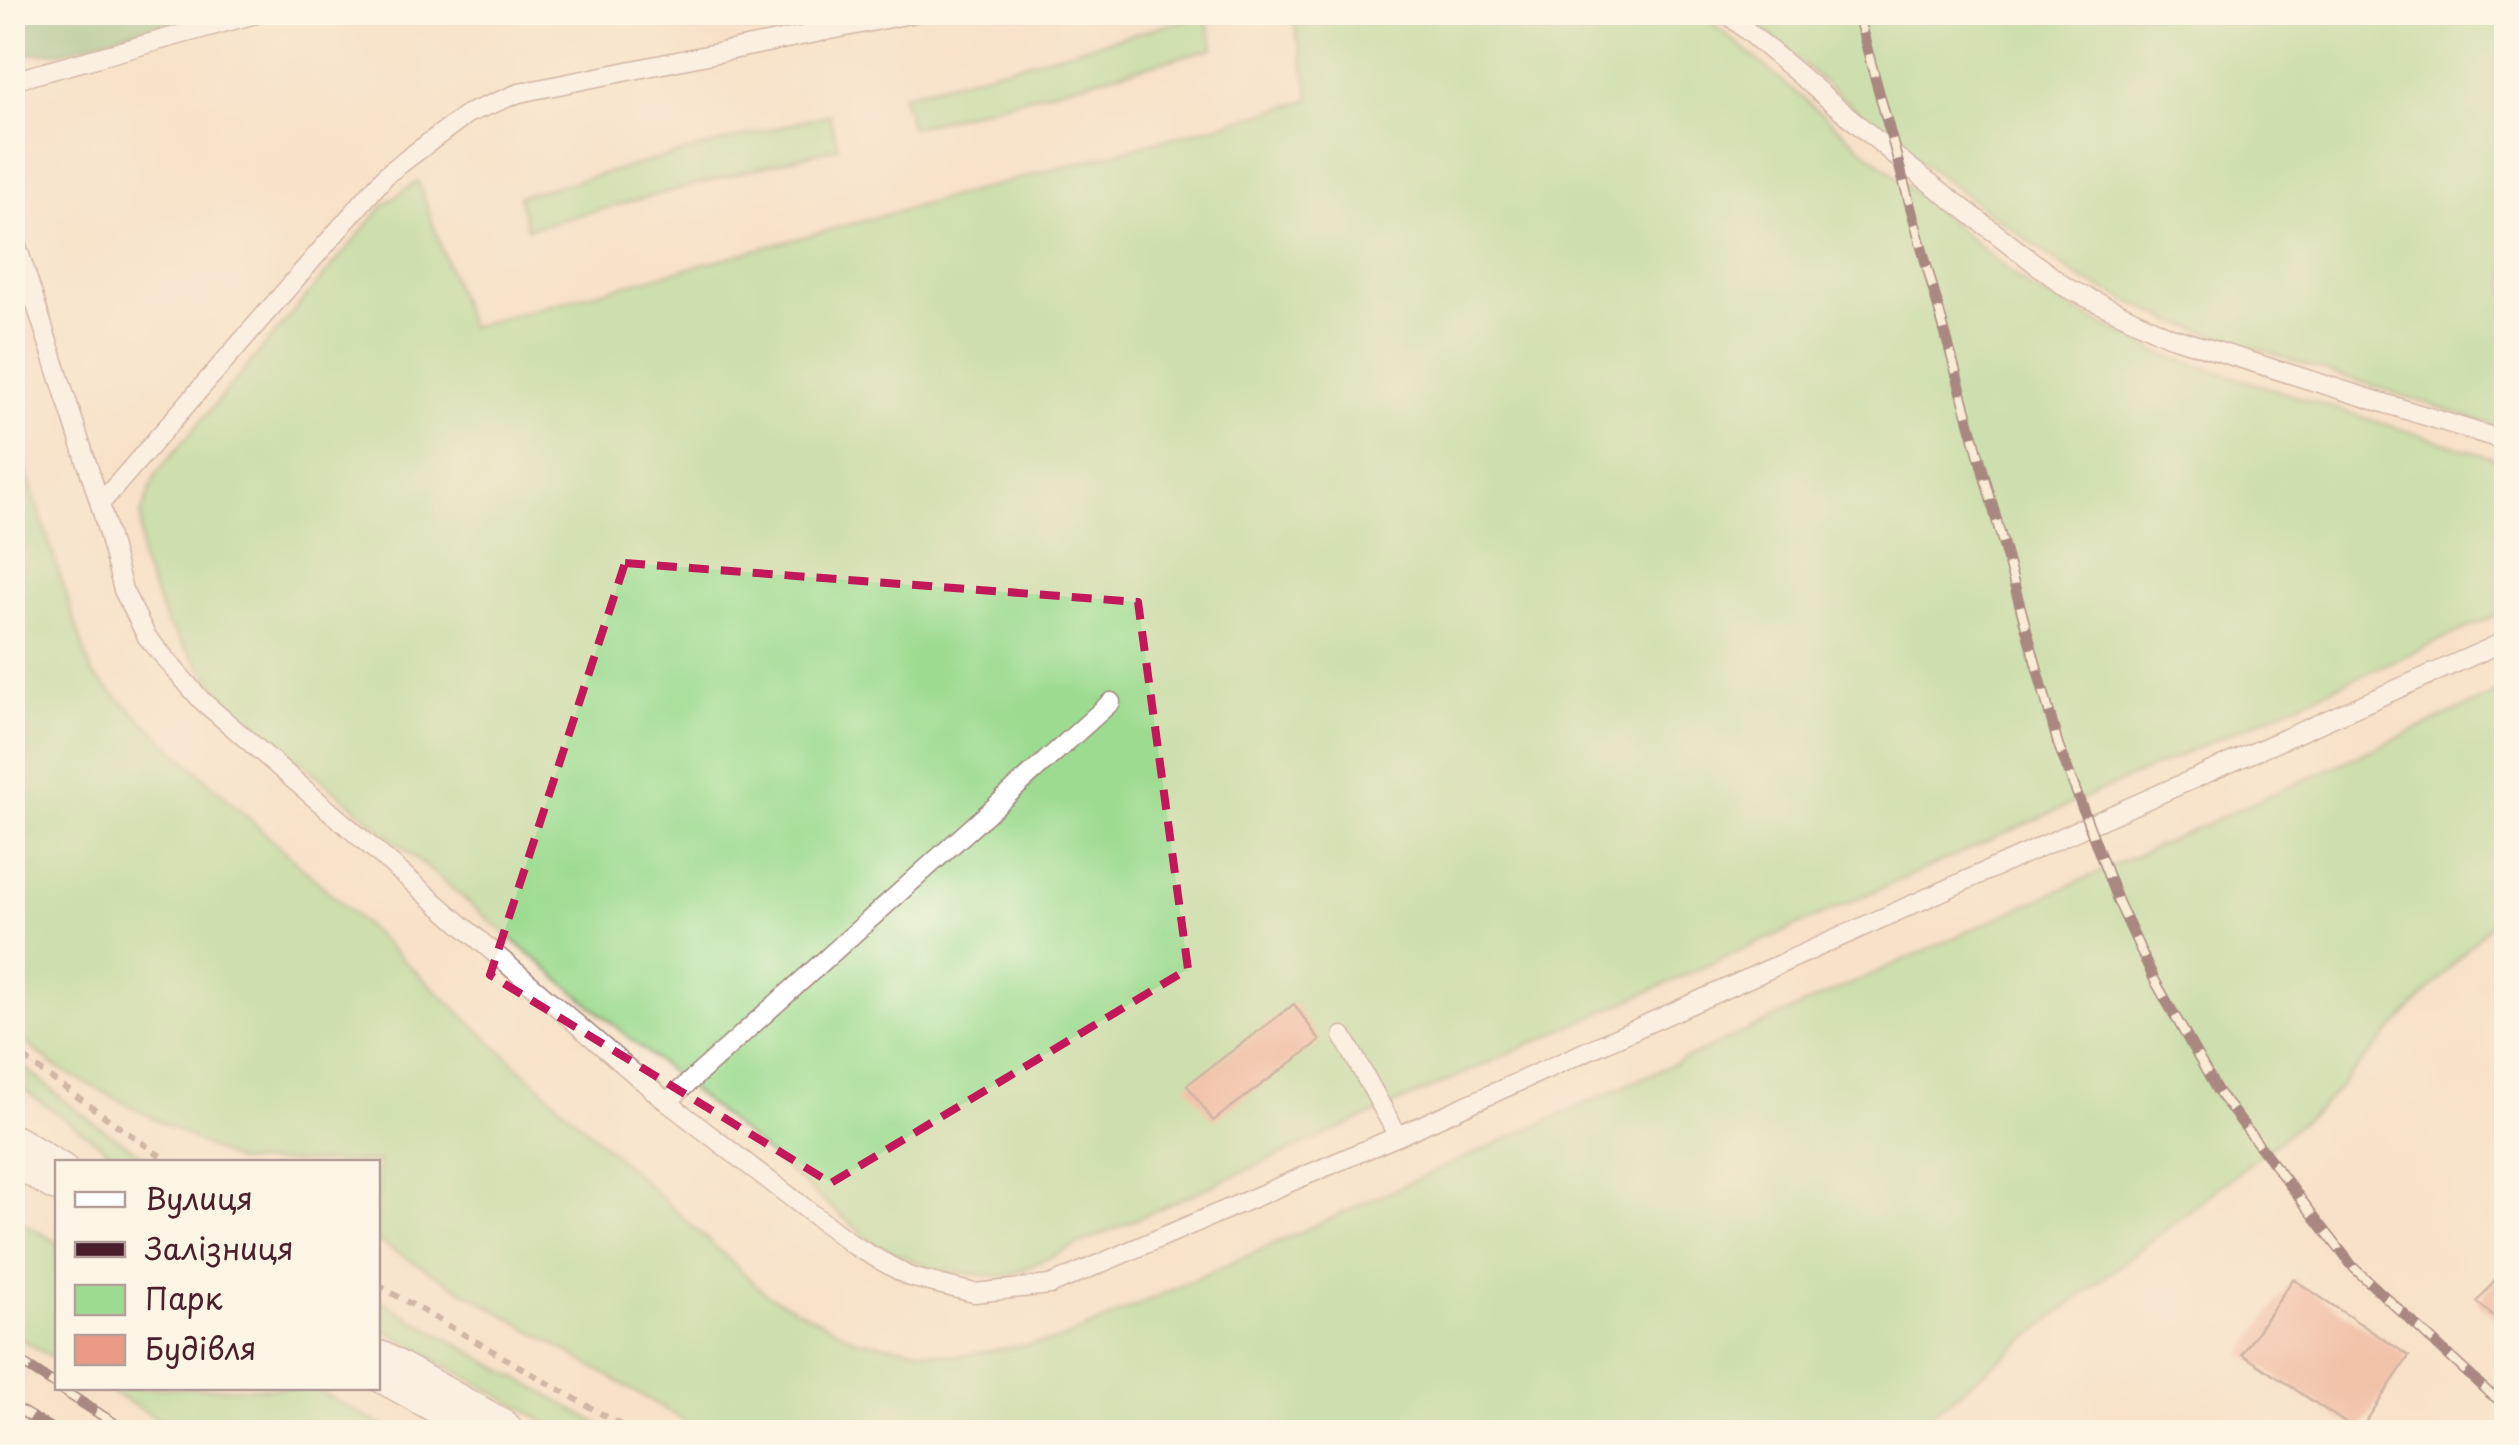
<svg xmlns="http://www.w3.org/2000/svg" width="2519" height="1445" font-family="'Playpen Sans',sans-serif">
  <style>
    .green { fill: #9cdb90; stroke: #737d5e; stroke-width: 2.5 }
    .forest { fill: #7dbb7a; stroke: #646d52; stroke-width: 2.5 }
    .building { fill: #eb9a85 }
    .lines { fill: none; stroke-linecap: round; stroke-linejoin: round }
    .service-casing { stroke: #a0807a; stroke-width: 21 }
    .tertiary-casing { stroke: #a0807a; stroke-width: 51 }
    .path { stroke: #a0807a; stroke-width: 6; stroke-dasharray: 8 8; stroke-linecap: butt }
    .service { stroke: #fff; stroke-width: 18 }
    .tertiary { stroke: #fff; stroke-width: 48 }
    .rail-casing { stroke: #4a1f2b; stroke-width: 11 }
    .rail { stroke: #fcf5e5; stroke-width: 8; stroke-dasharray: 22; stroke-linecap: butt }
    .marked { fill: none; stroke: #c2185b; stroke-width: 8; stroke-dasharray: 20 12; stroke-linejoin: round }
  </style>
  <rect width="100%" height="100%" fill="#fcf5e5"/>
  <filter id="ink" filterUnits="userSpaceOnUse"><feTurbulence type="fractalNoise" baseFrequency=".01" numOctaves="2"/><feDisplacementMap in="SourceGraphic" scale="20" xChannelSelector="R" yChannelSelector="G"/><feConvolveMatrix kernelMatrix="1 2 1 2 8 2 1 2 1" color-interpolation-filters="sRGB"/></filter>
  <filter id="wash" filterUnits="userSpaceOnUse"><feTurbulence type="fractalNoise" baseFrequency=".0048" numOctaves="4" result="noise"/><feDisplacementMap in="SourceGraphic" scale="40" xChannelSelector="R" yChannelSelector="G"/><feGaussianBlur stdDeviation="2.25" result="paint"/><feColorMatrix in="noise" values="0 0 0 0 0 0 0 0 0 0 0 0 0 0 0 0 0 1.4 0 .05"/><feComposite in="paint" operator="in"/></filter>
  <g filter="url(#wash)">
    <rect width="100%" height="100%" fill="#f7e2c9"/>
    <g class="green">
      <path d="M1292 12 1701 13 2029 288 2167 356 2506 462V611L1006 1277 939 1271 876 1245 226 699 167 624 141 561V514L156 474 385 204 418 181 469 327 1311 100Z"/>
      <path d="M1743 13H2506V429L2172 321 2079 278 1894 142Z"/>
      <path d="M1205 15 1214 48 911 128 902 95Z"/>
      <path d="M829 114 838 147 527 229 519 196Z"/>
      <path d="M12 428 92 674 766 1294 857 1340 958 1356 1060 1340 2506 689V907L2321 1107 1908 1432H704L378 1241V1162H237L54 1066 13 1032 12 887 17 883 12 877Z"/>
      <path d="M13 1058 81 1114 152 1162H125L26 1091 13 1079Z"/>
      <path d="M12 1217 57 1242V1360L13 1334Z"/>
      <path d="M378 1299 407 1316 613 1432H564L420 1351 378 1325Z"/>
      <path d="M104 1388H314L393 1432H181Z"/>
    </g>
    <path class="forest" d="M13 12H218V13L132 31 63 52 13 55Z"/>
    <g id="blocks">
      <g class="building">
        <path d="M1294 1004 1320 1041 1213 1121 1187 1085Z"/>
        <path d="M2506 1266V1326L2477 1302Z"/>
        <path d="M2293 1279 2409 1356 2359 1432 2242 1354Z"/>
      </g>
    </g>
  </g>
  <g filter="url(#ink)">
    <use href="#blocks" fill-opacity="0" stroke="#a0807a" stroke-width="2.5"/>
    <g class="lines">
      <g class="service-casing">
        <g id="service">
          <path d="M1725 12 1899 159 2067 288 2168 336 2506 441"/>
          <path d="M12 81 263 12"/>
          <path d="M12 230 100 504 123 590 147 637 201 700 667 1102 853 1245 910 1277 974 1293 1050 1285 1398 1136 2089 825 2506 641"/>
          <path d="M100 504 387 174 467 114 519 93 920 12"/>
          <path d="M1343 1036 1398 1136"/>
          <path d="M667 1102 1111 702"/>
        </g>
      </g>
      <g class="tertiary-casing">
        <g id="tertiary">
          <path d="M12 1149 58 1177"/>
          <path d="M378 1365 498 1432"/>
        </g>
      </g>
      <g class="path">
        <path d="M12 1048 41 1071 169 1162"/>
        <path d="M378 1285 633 1432"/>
      </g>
      <use href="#service" class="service"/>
      <use href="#tertiary" class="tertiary"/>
      <g class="rail-casing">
        <g id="rail">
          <path d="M1857 12 2058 744 2117 899 2154 979 2218 1092 2354 1268 2488 1392 2506 1405"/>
          <path d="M12 1357 58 1386"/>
          <path d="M59 1388 128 1432"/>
          <path d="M12 1406 57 1432"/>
        </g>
      </g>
      <use href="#rail" class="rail"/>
    </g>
  </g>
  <path d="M0 0H2519V1445H0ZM625 563 1138 602 1188 969 831 1183 490 975Z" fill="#f7e2c9" fill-opacity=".55" fill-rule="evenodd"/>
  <path class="marked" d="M625 563 1138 602 1188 969 831 1183 490 975Z"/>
  <rect width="2519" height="1445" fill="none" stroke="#fcf5e5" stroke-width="50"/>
  <rect x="55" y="1160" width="325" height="230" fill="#fcf5e5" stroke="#b59f9b" stroke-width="2.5"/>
  <rect x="75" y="1192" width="50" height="15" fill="#ffffff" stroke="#b59f9b" stroke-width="2.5"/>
  <text x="145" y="1210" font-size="30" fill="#4a1f2b">Вулиця</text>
  <rect x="75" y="1242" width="50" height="15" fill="#4a1f2b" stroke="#b59f9b" stroke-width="2.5"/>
  <text x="145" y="1260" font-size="30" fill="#4a1f2b">Залізниця</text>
  <rect x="75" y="1285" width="50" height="30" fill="#9cdb90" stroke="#b59f9b" stroke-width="2.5"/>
  <text x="145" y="1310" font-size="30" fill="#4a1f2b">Парк</text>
  <rect x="75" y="1335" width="50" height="30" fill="#eb9a85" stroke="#b59f9b" stroke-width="2.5"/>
  <text x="145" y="1360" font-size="30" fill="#4a1f2b">Будівля</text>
</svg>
